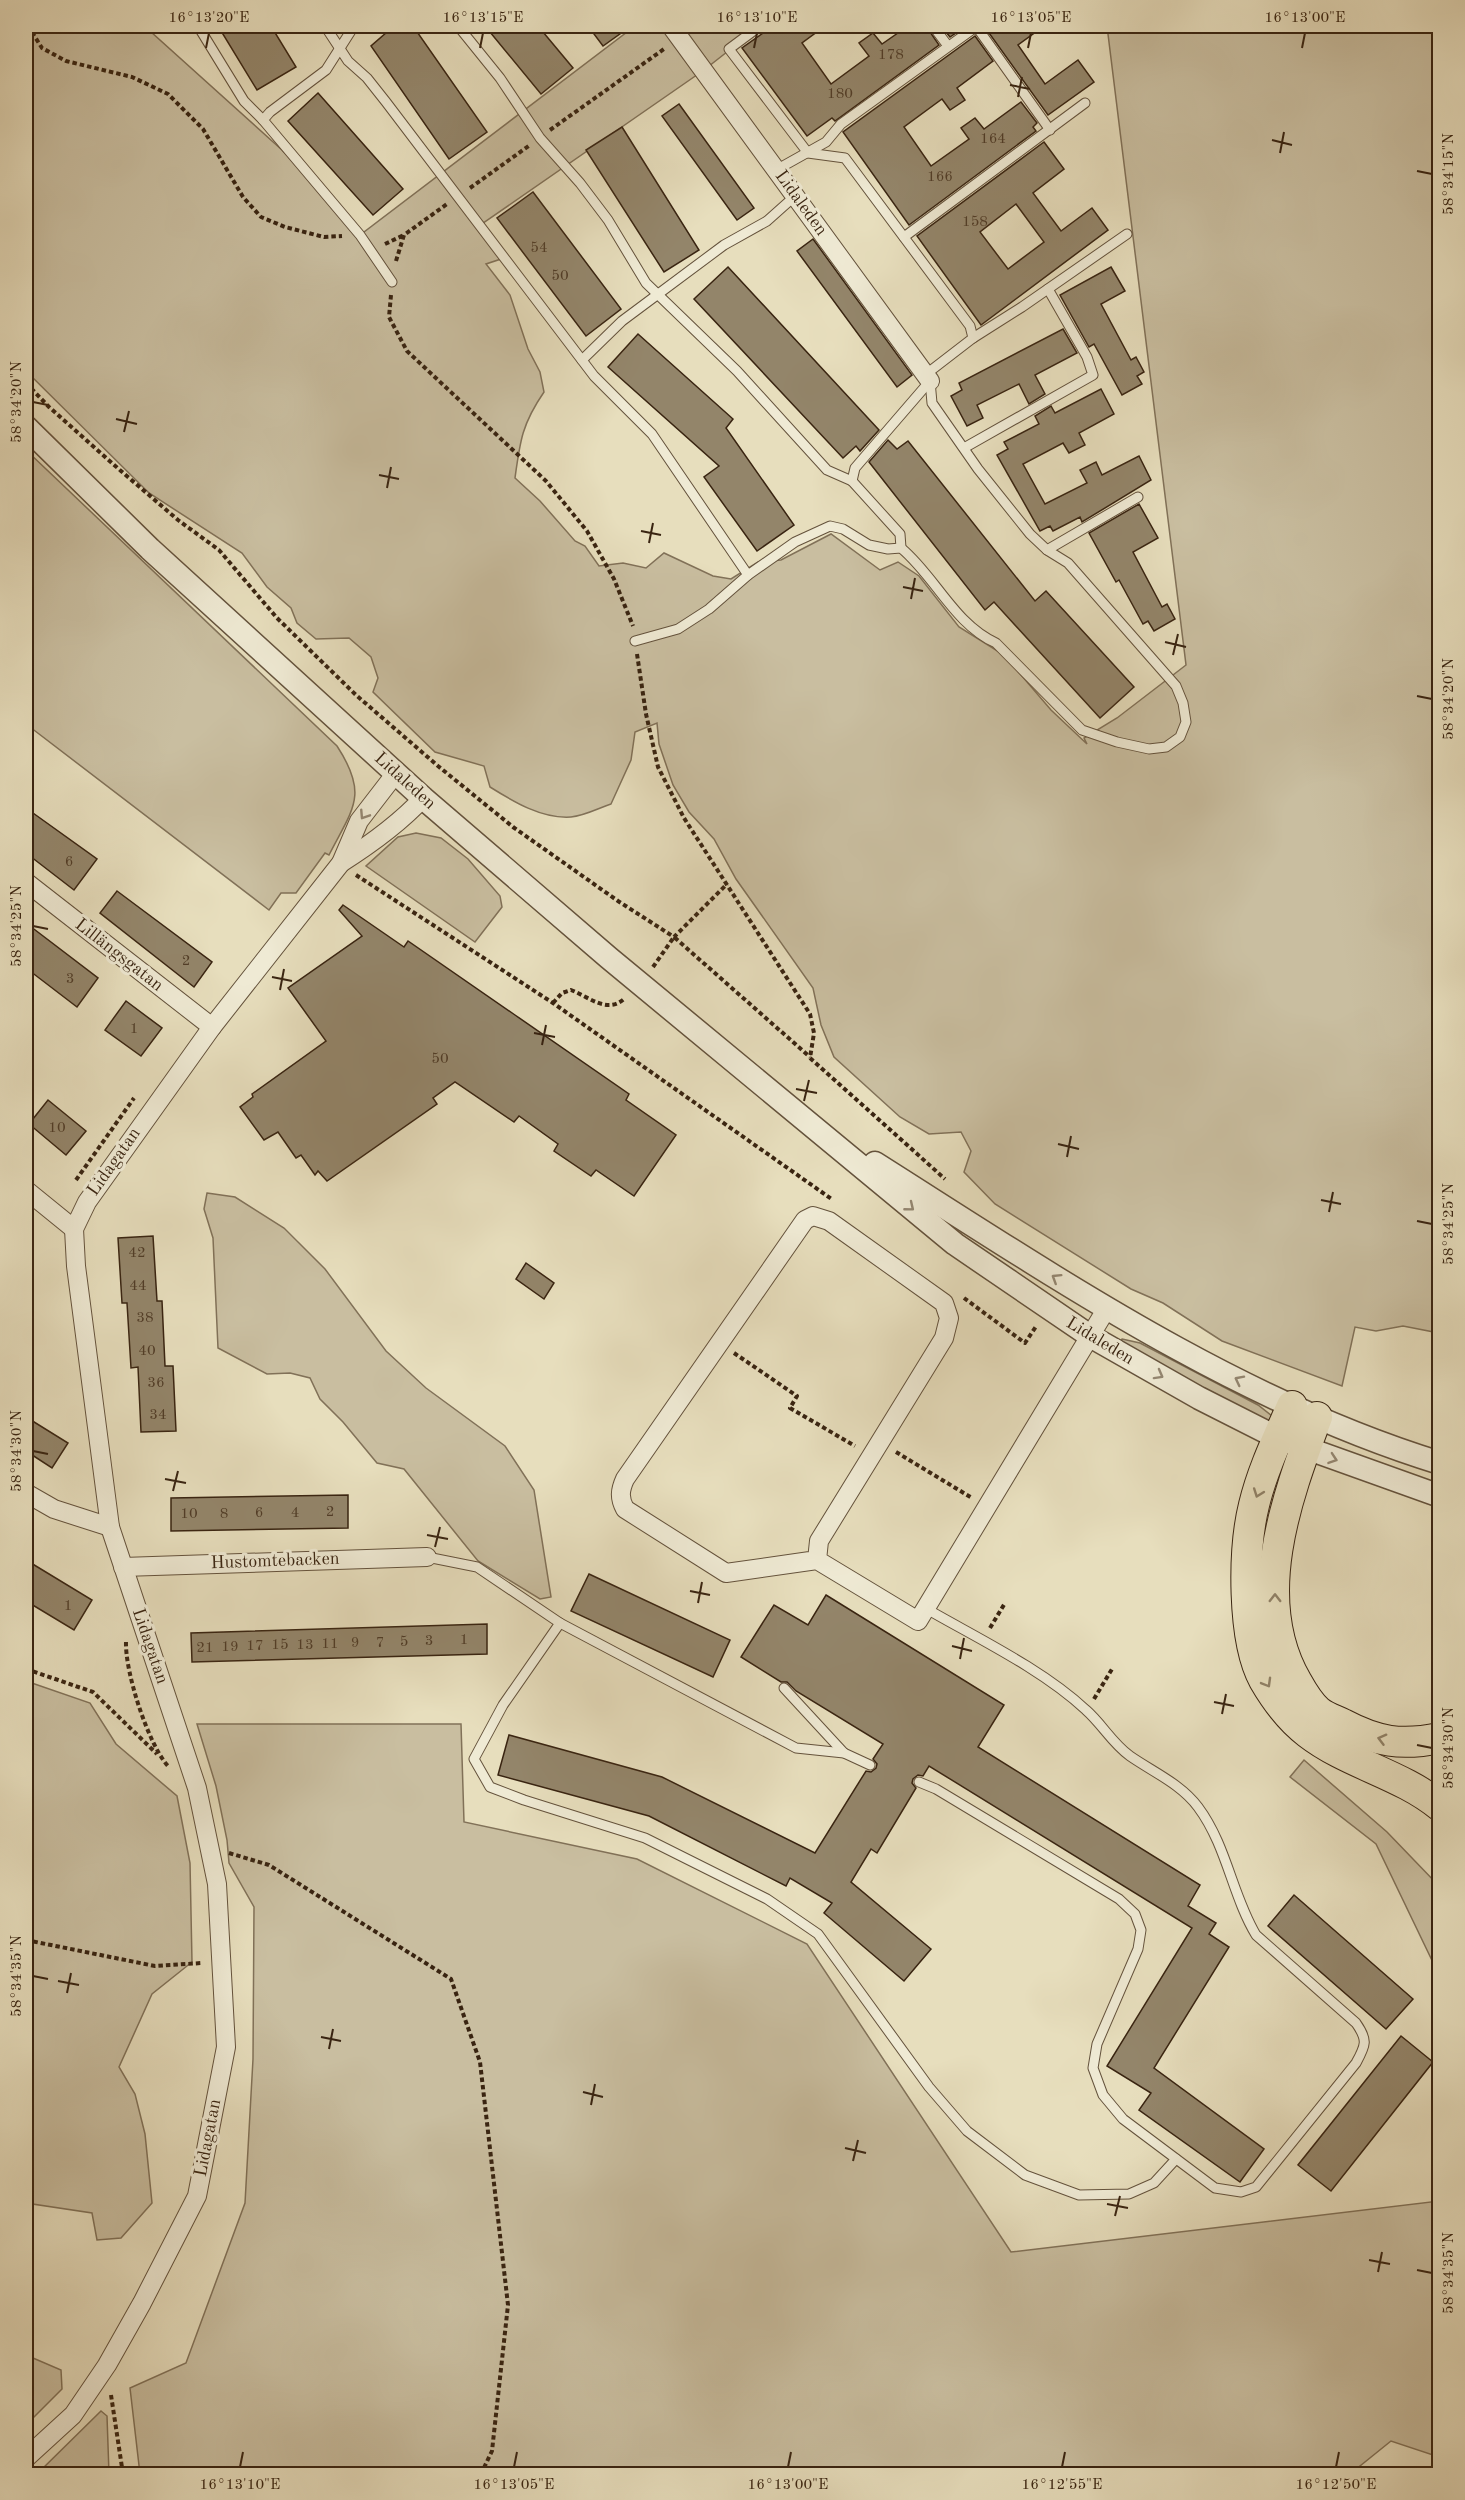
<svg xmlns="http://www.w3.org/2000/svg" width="1465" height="2500" font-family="'Old Standard TT',serif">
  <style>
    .green { fill: #c9bea0; stroke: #817158; stroke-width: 1.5 }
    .building { fill: #93856a; stroke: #392411; stroke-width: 1.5; fill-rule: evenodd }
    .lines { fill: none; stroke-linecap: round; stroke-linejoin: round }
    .service-casing { stroke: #64523c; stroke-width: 11 }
    .minor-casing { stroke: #64523c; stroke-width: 20 }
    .tertiary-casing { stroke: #64523c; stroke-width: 25 }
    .trunk-casing { stroke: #392411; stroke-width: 32 }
    .path { stroke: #392411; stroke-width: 4; stroke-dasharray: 4.5 3; stroke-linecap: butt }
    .service { stroke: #efead4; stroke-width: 9 }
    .minor { stroke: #efead4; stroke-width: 18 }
    .tertiary { stroke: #efead4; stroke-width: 22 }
    .trunk { stroke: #e7debd; stroke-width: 30 }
    .oneway { stroke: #948772 }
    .oneway2 { stroke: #908167 }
    .ticks { fill: none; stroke: #392411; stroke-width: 2 }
    .labels { text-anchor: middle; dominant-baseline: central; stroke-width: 6; stroke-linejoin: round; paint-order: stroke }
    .number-label { font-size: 15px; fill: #503c27 }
    .street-label { font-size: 18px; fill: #392411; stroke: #efead4 }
    .neatline { fill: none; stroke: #392411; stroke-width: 2 }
    .ticks-label { font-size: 15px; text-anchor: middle; fill: #392411 }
  </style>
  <rect width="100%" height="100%" fill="#e7debd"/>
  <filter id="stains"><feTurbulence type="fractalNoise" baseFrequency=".00333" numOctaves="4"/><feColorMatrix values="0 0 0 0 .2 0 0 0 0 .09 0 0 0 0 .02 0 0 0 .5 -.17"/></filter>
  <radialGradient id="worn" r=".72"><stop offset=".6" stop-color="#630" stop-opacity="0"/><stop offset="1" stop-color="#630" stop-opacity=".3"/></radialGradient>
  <g class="green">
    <path d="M26 26H107L151 32 282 150 360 235 635 26H760L704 70 479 226 504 258 486 264 510 295 528 349 540 372 544 392C522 424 520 441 515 478L540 501 575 541 585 546 599 566 623 563 646 568 664 553 713 576 731 579 758 562 781 560 831 534 880 570 898 562 919 576 959 627 1004 655 1051 710 1087 744 1084 738 1117 718 1186 665 1107 26H1439V1333L1403 1326 1376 1331 1355 1327 1342 1386 1222 1341 1163 1303 1131 1289 995 1204 964 1172 971 1151 961 1132 929 1134 900 1117 834 1057 821 1025 813 988 736 879 714 839 689 812 673 785 659 744 657 723 635 732 631 760 611 804C599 808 584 816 571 817 542 819 514 802 490 787L484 766 435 752 373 692 378 678 371 657 349 638 316 639 297 623 291 608 267 587 242 553 149 493 26 371Z"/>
    <path d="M26 450 337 746C369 795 353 808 329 855L325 853 296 893H281L269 910 26 724Z"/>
    <path d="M416 833 441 838 468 859 500 896 502 907 475 942 366 866 398 837Z"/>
    <path d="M207 1193 235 1197 284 1228 325 1269 386 1351 426 1388 505 1446 534 1490 551 1597 540 1599 478 1561 404 1469 377 1463 343 1422 320 1399 310 1378 290 1373 267 1374 218 1348 213 1238 204 1209Z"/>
    <path d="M1122 1339 1140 1343 1258 1405 1272 1416 1269 1423 1120 1343Z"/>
    <path d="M26 1681 90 1703 116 1744 177 1796 190 1863 192 1962 152 1994 119 2067 135 2094 145 2134 152 2203 121 2238 97 2240 92 2213 26 2203Z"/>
    <path d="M197 1724H461L464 1822 637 1859 807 1944 1011 2252 1439 2201V2457L1391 2441 1350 2474H140L130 2388 186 2363 245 2203 253 2059 254 1907 229 1863 227 1840 216 1786Z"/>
    <path d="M1304 1760 1387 1832 1439 1886V1975L1376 1844 1290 1777Z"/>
    <path d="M26 2355 61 2370 62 2389 26 2425Z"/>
    <path d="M101 2411 107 2416 109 2474H37Z"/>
  </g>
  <g class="building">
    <path d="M218 26H271L296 67 257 90Z"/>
    <path d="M394 26H413L487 132 449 159 371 46Z"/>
    <path d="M485 26H538L573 68 541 94Z"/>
    <path d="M588 26H631L603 46Z"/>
    <path d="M773 26H825L802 43 831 84 869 56 859 43 873 33 882 44 908 26H926L939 45 835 121 832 118 807 136 742 48Z"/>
    <path d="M941 26H966L950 37Z"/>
    <path d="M984 26H1044L1018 45 1045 84 1078 60 1094 82 1048 115Z"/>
    <path d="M975 36 993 61 957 88 965 100 950 110 942 99 904 127 931 166 969 139 961 128 975 118 984 129 1021 102 1037 123 1033 127 1036 131 909 225 843 132Z"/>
    <path d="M318 93 403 189 373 215 288 121Z"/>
    <path d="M679 104 754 208 737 220 662 116Z"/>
    <path d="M622 127 699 250 664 272 586 150Z"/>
    <path d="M1044 142 1064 169 1033 193 1061 231 1092 208 1108 230 981 325 917 236ZM1016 204 1044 242 1008 269 980 232Z"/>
    <path d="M533 192 621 309 586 336 497 218Z"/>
    <path d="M813 239 912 375 897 387 797 251Z"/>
    <path d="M728 267 879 430 860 451 856 446 843 458 694 299Z"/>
    <path d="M1111 267 1125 291 1101 304 1131 360 1136 357 1144 372 1137 376 1142 384 1122 395 1094 344 1089 347 1060 295Z"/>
    <path d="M1063 329 1077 353 1035 375 1045 394 1029 404 1019 384 977 405 983 418 967 426 951 396 962 390 959 383Z"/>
    <path d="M638 334 733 419 726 428 794 525 757 551 704 477 719 466 608 367Z"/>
    <path d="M1101 389 1114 414 1079 433 1085 445 1069 453 1063 443 1023 464 1045 504 1087 483 1080 470 1096 462 1102 475 1139 456 1151 480 1082 522 1080 517 1053 531 1050 526 1040 531 997 455 1008 449 1004 442 1039 424 1035 416 1051 406 1055 413Z"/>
    <path d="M888 440 897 449 908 441 1035 601 1046 591 1134 687 1100 718 994 602 985 610 869 462Z"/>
    <path d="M1139 504 1158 538 1133 552 1162 607 1167 604 1175 619 1154 631 1148 621 1143 624 1119 580 1116 582 1089 533Z"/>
    <path d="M26 808 97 859 74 890 26 853Z"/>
    <path d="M117 891 212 962 194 987 100 913Z"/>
    <path d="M343 905 404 947 408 941 515 1015 629 1094 626 1100 676 1135 634 1196 596 1170 591 1176 554 1151 558 1144 519 1116 514 1122 455 1082 433 1098 437 1104 327 1181 318 1171 315 1175 301 1155 296 1158 278 1132 264 1140 240 1107 253 1097 252 1094 326 1041 288 988 362 936 339 910Z"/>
    <path d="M26 923 98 978 77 1007 26 968Z"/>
    <path d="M126 1001 162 1028 141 1056 105 1030Z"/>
    <path d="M48 1100 86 1131 66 1155 29 1124Z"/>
    <path d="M153 1236 157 1301H162L165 1366H173L176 1431 141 1432 138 1367 131 1368 127 1303H122L118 1238Z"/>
    <path d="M526 1263 554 1283 544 1299 516 1279Z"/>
    <path d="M26 1417 68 1443 52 1468 26 1451Z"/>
    <path d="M348 1495V1528L171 1531V1498Z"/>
    <path d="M26 1560 92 1600 74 1630 26 1601Z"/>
    <path d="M589 1574 730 1640 713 1677 571 1611Z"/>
    <path d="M826 1595 1004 1705 978 1747 1200 1885 1188 1906 1216 1923 1209 1934 1229 1947 1154 2068 1264 2149 1240 2182 1139 2110 1151 2093 1107 2066 1192 1928 929 1766 923 1776 918 1775 913 1779 912 1783 916 1788 877 1853 871 1849 851 1882 931 1949 904 1981 824 1913 832 1903 790 1878 786 1886 649 1816 498 1775 509 1735 662 1777 815 1853 866 1771 871 1772 876 1768 877 1764 873 1759 883 1744 796 1691 787 1682H781L741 1657 774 1605 808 1625Z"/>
    <path d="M487 1624V1654L192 1662 191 1633Z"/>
    <path d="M1294 1895 1413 1999 1386 2029 1268 1926Z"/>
    <path d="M1401 2036 1433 2062 1331 2191 1298 2165Z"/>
  </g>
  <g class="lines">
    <g class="service-casing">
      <g id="service">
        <path d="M198 26 244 101 263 120"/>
        <path d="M325 26 348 61 367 78 386 102 594 376 652 434 748 575"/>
        <path d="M354 26 326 70 270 112 263 120 360 235 392 282"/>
        <path d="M458 26 500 78 540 138 580 183 608 220 646 283 737 371 827 470 852 481"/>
        <path d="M760 26 729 49 808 153 845 158 970 326 973 338 925 375"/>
        <path d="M933 26 948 46"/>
        <path d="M976 26 1050 130"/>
        <path d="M776 170 826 142 841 124 977 26"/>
        <path d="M904 237 1085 103"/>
        <path d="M973 338 1022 307 1127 234"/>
        <path d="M582 360 622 321 724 245 767 221 795 196"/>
        <path d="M964 448 1093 375 1087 357 1048 289"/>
        <path d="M901 548 900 534 852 481 855 468 930 381"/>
        <path d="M1047 550 1138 497"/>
        <path d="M635 641 678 629 709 609 748 575 795 542 830 526 843 529 869 545 888 549 901 548C935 576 954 624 996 643L1082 730 1117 742 1149 749 1166 747 1180 737 1186 722 1183 703 1176 686 1068 563 1047 550 1030 534 978 469 932 403 930 381"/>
        <path d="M427 1557 477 1567 560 1623 796 1748 844 1753 870 1765"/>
        <path d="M560 1623 503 1705 474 1759 490 1787 524 1800 645 1838 767 1899 818 1934 929 2087 967 2131 1025 2175 1079 2195 1129 2194 1154 2183 1176 2159"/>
        <path d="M784 1688 844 1753"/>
        <path d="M919 1782 936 1789 1119 1899 1135 1914 1141 1930 1138 1949 1097 2044 1093 2068 1103 2095 1123 2119 1215 2188 1241 2192 1256 2187 1356 2063C1366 2045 1368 2040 1356 2023L1256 1935C1232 1895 1227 1846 1198 1807 1181 1784 1153 1772 1130 1756 1112 1743 1102 1724 1086 1710 1042 1669 977 1638 925 1608"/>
      </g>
    </g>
    <g class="minor-casing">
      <g id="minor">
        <path d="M671 26 930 381"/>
        <path d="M341 863C371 844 399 824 423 798"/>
        <path d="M26 882 212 1027"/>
        <path d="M26 1190 74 1229"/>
        <path d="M26 1493 54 1509 110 1527"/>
        <path d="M817 1560 819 1541 944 1338 949 1318 944 1303 829 1221 813 1216 805 1220 625 1479C620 1490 619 1498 625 1509L726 1573 817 1560 918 1621 1107 1308"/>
        <path d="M123 1567 427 1557"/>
        <path d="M26 2458 73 2415 107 2365 142 2303 197 2196 226 2047 217 1884 197 1788 110 1527 76 1266 74 1229 87 1202 212 1027 341 863 359 821 396 773"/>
      </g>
    </g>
    <g class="tertiary-casing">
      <g id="tertiary">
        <path d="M26 427 150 549 423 798 609 958 955 1244 1090 1336 1199 1398 1278 1438 1440 1496"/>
        <path d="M875 1163C1055 1277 1235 1400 1440 1463"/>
      </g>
    </g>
    <g class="trunk-casing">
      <g id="trunk">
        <path d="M1292 1406C1278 1438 1262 1471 1254 1505 1243 1549 1242 1640 1264 1680 1275 1699 1291 1720 1308 1733 1348 1764 1401 1774 1440 1806"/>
        <path d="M1317 1417C1286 1499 1249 1600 1297 1682 1302 1691 1310 1704 1318 1711 1325 1717 1335 1720 1343 1724 1377 1742 1401 1746 1440 1738"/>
      </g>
    </g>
    <g class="path">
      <path d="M28 26 42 48 66 61 132 77 168 94 203 129 243 197 261 217 285 227 324 237 342 236"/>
      <path d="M550 130 664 49"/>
      <path d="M470 188 530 145"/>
      <path d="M385 244 404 235"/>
      <path d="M396 261 404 235 447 204"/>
      <path d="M391 295 389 317 407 351 546 481 587 531 614 579 633 626"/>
      <path d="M26 383 49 407 121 471 178 520 219 550 277 618 356 695 438 766 513 827 618 901 674 937 727 884"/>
      <path d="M637 654 646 714 658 767 684 818 810 1014 814 1033 810 1058 945 1179"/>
      <path d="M356 875 553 1003 833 1200"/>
      <path d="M653 967 674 937 810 1057"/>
      <path d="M553 1003 562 993 571 990C589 997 607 1014 624 999"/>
      <path d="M76 1180 134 1098"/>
      <path d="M964 1298 1025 1343 1037 1325"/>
      <path d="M734 1353 797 1396 790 1408 855 1446"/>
      <path d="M896 1452 972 1498"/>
      <path d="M990 1628 1005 1603"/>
      <path d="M126 1642C125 1672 148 1744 168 1766"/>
      <path d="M26 1669 93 1692 157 1754"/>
      <path d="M1094 1699 1112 1669"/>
      <path d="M229 1853 269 1865 451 1979 480 2062 508 2305 492 2451 481 2474"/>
      <path d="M26 1940 155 1966 202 1963"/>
      <path d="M111 2395 123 2474"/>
    </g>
    <use href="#service" class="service"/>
    <use href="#minor" class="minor"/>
    <use href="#tertiary" class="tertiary"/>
    <use href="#trunk" class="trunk"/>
  </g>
  <defs><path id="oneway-chevron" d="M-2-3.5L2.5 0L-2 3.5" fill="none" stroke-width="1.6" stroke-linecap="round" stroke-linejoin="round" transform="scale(1.5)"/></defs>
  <g class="oneway">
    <use href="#oneway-chevron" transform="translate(364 815) rotate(123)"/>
    <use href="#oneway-chevron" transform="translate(910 1207) rotate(39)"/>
    <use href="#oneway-chevron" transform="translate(1056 1278) rotate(-148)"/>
    <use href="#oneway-chevron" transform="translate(1159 1375) rotate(29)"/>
    <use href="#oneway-chevron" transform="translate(1239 1380) rotate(-153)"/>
    <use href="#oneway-chevron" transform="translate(1333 1459) rotate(19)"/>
  </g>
  <g class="oneway2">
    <use href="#oneway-chevron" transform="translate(1258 1493) rotate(110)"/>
    <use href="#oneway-chevron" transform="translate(1275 1598) rotate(-90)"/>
    <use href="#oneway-chevron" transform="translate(1267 1683) rotate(60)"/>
    <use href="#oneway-chevron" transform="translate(1382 1739) rotate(-165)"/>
  </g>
  <path class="ticks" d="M206 48 209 33M480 48 483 33M754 48 757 33M1028 48 1031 33M1302 48 1305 33M1010 85 1030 89M1018 97 1022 77M1272 140 1292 145M1280 153 1284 132M1417 171 1432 174M33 402 48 405M116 419 137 424M124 432 129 411M379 475 399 479M387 488 391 467M641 531 661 535M649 543 653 523M903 587 923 591M911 599 915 578M1165 642 1186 647M1173 655 1178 634M1417 696 1432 699M33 926 48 929M272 977 292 981M280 990 284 969M534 1033 555 1037M542 1045 546 1025M796 1089 817 1093M804 1101 809 1080M1058 1144 1079 1149M1067 1157 1071 1136M1321 1200 1341 1204M1329 1212 1333 1192M1417 1221 1432 1224M33 1451 48 1454M165 1479 186 1483M173 1491 178 1471M427 1535 448 1539M435 1547 440 1527M690 1591 710 1595M698 1603 702 1582M952 1646 972 1651M960 1659 964 1638M1214 1702 1234 1706M1222 1714 1226 1694M1417 1745 1432 1748M33 1976 48 1979M58 1981 79 1985M67 1993 71 1973M321 2037 341 2041M329 2049 333 2029M583 2092 603 2097M591 2105 595 2084M845 2148 866 2153M853 2161 858 2140M1107 2204 1128 2208M1115 2216 1120 2196M1369 2260 1390 2264M1417 2270 1432 2273M1378 2272 1382 2252M240 2467 243 2452M514 2467 517 2452M788 2467 791 2452M1062 2467 1065 2452M1336 2467 1339 2452"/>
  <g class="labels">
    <g class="number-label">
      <text x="891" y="55">178</text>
      <text x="840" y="94">180</text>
      <text x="993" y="139">164</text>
      <text x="940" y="177">166</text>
      <text x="975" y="222">158</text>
      <text x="539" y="248">54</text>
      <text x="560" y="276">50</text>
      <text x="69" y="862">6</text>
      <text x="186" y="961">2</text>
      <text x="70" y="979">3</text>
      <text x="134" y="1029">1</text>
      <text x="440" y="1059">50</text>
      <text x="57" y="1128">10</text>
      <text x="137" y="1253">42</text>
      <text x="138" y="1286">44</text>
      <text x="145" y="1318">38</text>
      <text x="147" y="1351">40</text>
      <text x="156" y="1383">36</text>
      <text x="158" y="1415">34</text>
      <text x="330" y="1512">2</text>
      <text x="259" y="1513">6</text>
      <text x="295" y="1513">4</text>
      <text x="189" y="1514">10</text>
      <text x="224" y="1514">8</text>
      <text x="68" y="1606">1</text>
      <text x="464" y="1640">1</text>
      <text x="429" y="1641">3</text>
      <text x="404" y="1642">5</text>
      <text x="355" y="1643">9</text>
      <text x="380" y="1643">7</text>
      <text x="330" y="1644">11</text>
      <text x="280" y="1645">15</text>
      <text x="305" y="1645">13</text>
      <text x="255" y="1646">17</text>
      <text x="230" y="1647">19</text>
      <text x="205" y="1648">21</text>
    </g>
    <g class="street-label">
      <text transform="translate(801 203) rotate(54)">Lidaleden</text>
      <text transform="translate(405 781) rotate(42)">Lidaleden</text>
      <text transform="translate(119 955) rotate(38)">Lillängsgatan</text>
      <text transform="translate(114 1162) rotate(-55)">Lidagatan</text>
      <text transform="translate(1100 1341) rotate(31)">Lidaleden</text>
      <text transform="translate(275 1561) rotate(-2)">Hustomtebacken</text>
      <text transform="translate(150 1646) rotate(71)">Lidagatan</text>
      <text transform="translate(208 2138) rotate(-79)">Lidagatan</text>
    </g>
  </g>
  <rect width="1465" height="2500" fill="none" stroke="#e7debd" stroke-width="66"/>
  <rect x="33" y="33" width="1399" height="2434" class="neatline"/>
  <g class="ticks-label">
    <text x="209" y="22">16°13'20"E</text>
    <text x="483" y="22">16°13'15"E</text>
    <text x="757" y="22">16°13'10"E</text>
    <text x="1031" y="22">16°13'05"E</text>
    <text x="1305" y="22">16°13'00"E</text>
    <text transform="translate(1448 174) rotate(-90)" y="5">58°34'15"N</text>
    <text transform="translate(16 402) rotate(-90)" y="5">58°34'20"N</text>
    <text transform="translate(1448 699) rotate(-90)" y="5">58°34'20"N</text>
    <text transform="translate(16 926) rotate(-90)" y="5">58°34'25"N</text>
    <text transform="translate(1448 1224) rotate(-90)" y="5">58°34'25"N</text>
    <text transform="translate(16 1451) rotate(-90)" y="5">58°34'30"N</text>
    <text transform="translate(1448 1748) rotate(-90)" y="5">58°34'30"N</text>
    <text transform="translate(16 1976) rotate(-90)" y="5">58°34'35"N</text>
    <text transform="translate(1448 2273) rotate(-90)" y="5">58°34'35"N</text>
    <text x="240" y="2489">16°13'10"E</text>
    <text x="514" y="2489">16°13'05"E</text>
    <text x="788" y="2489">16°13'00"E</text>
    <text x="1062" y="2489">16°12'55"E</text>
    <text x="1336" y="2489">16°12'50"E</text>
  </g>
  <rect width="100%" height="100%" filter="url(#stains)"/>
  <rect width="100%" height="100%" fill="url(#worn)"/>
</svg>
